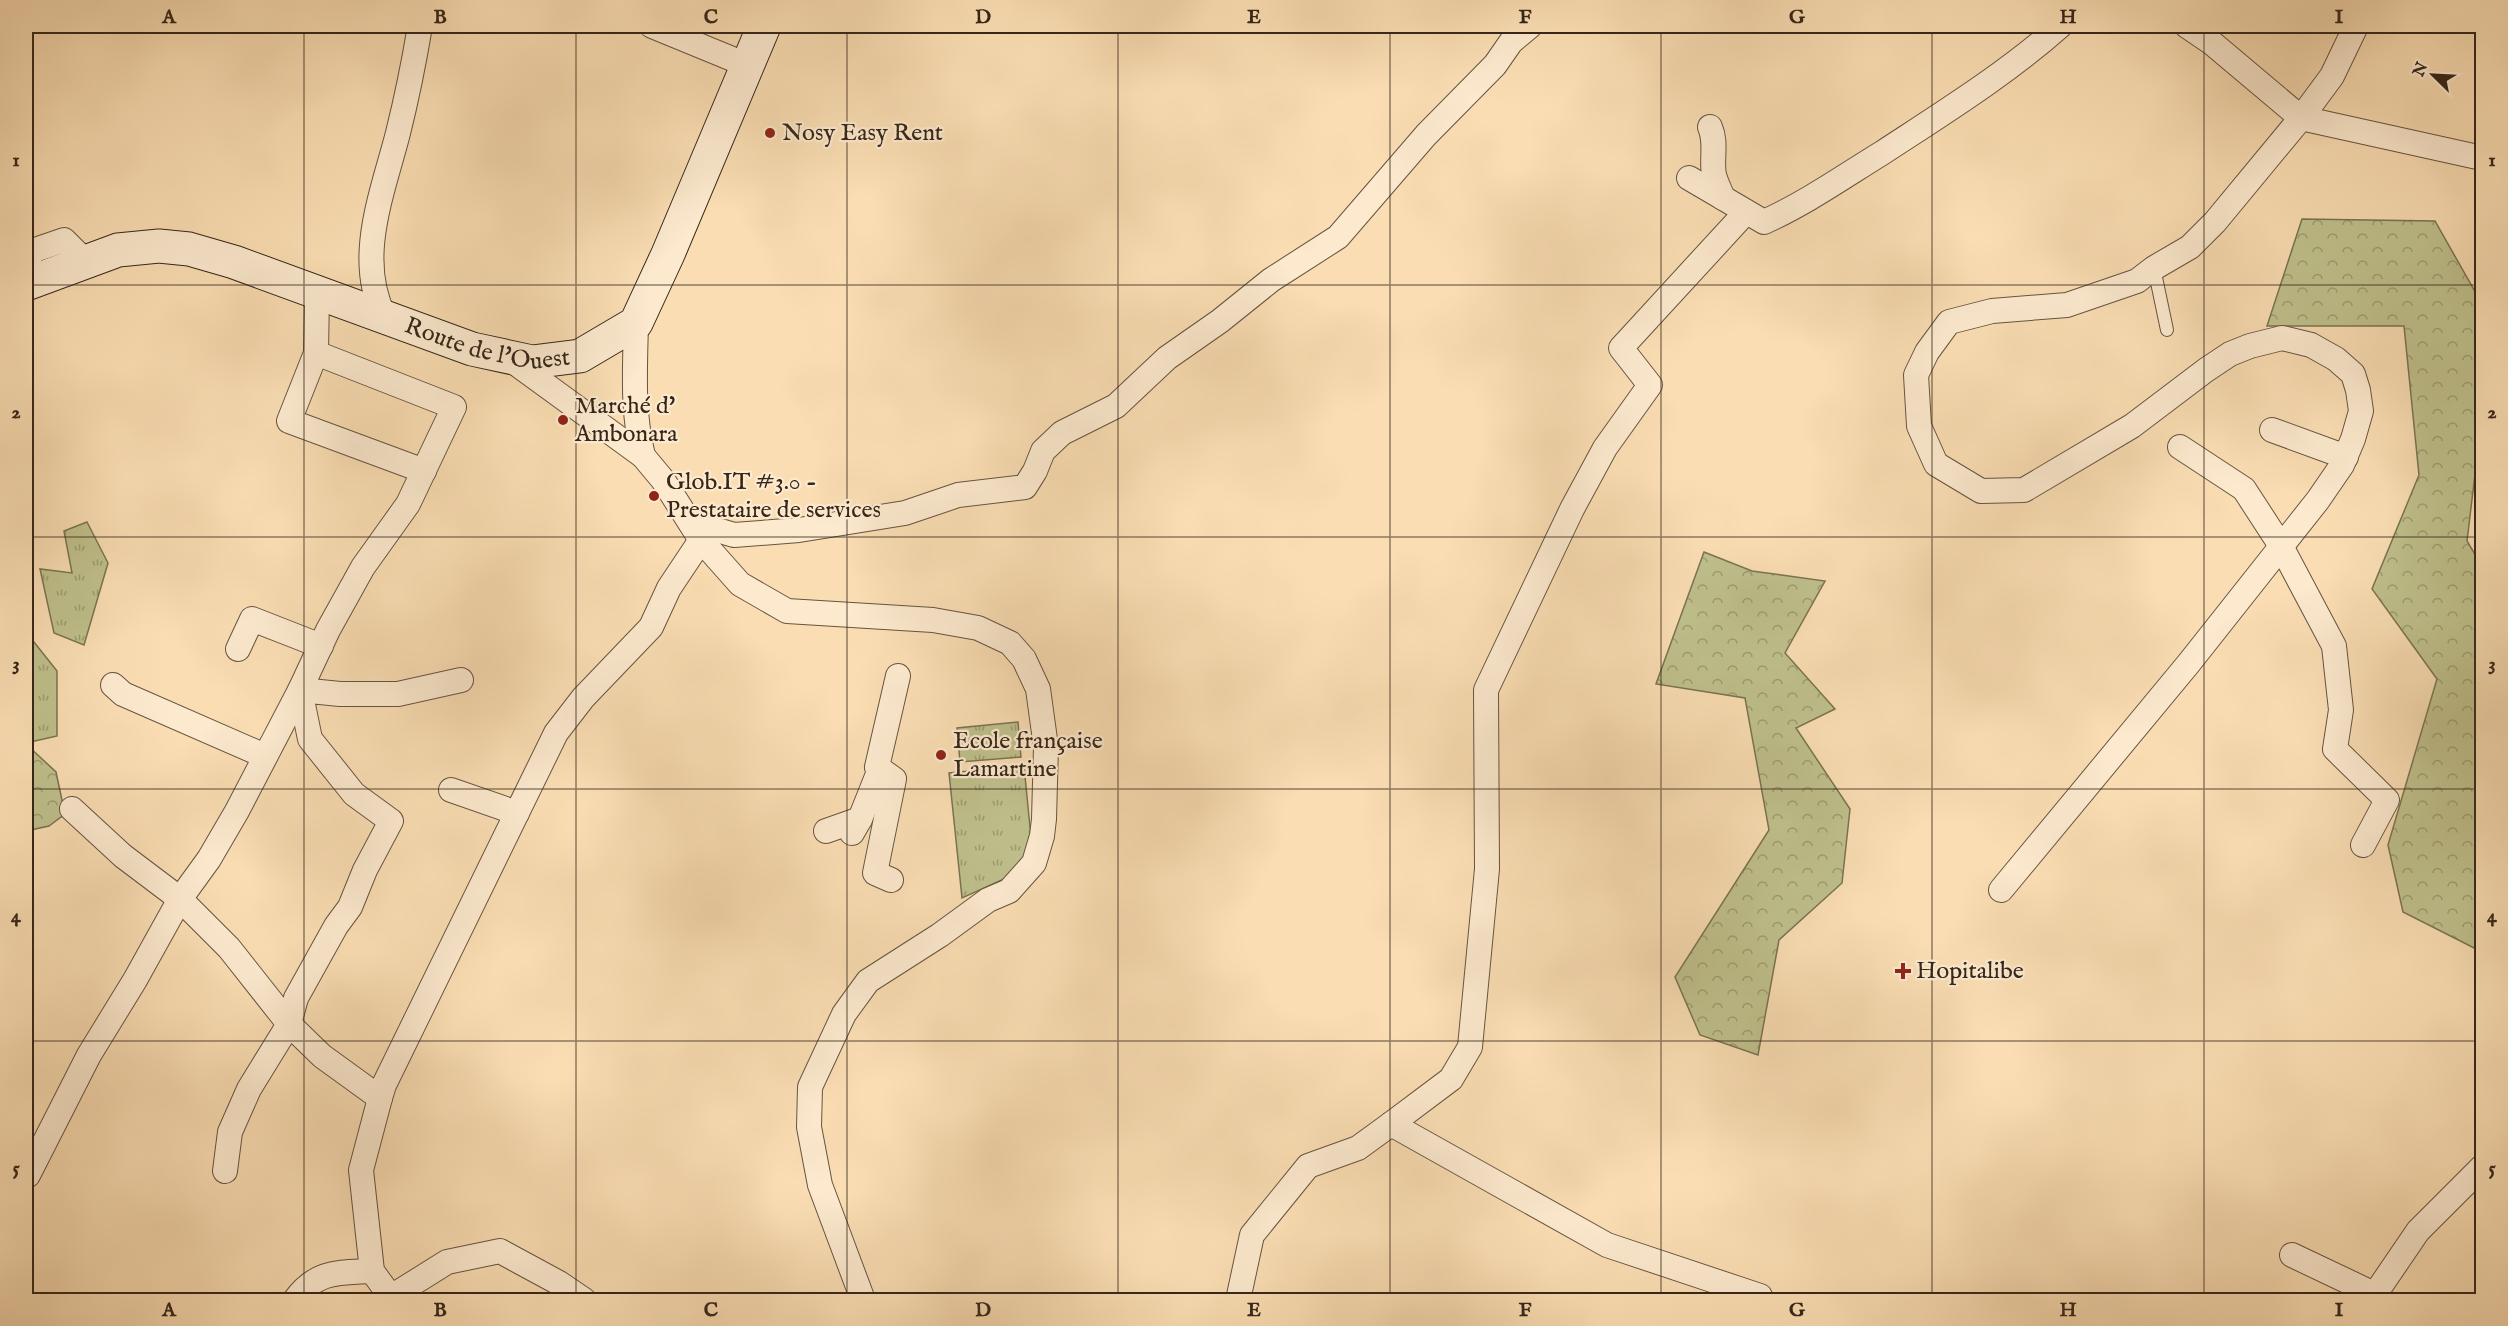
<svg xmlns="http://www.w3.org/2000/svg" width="2508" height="1326" font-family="'IM FELL English',serif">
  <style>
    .forest { fill: url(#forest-crowns); stroke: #7a7352; stroke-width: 1.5 }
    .park { fill: url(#park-tufts); stroke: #7a7352; stroke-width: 1.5 }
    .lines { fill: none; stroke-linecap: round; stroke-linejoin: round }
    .service-casing { stroke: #665440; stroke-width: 14 }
    .minor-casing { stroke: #665440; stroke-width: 26 }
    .secondary-casing { stroke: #352619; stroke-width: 35 }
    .service { stroke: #fce9ce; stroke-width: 12 }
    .minor { stroke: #fce9ce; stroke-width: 24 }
    .secondary { stroke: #fce9ce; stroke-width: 33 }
    .grid { fill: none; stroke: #352619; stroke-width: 1.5; stroke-opacity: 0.55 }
    .poi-dot { fill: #8f2418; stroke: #fce9ce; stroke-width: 2 }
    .labels { text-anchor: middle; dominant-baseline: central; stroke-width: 4.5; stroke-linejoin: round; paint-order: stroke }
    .poi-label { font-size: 24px; fill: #352619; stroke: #fce9ce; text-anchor: start }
    .street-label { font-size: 24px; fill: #352619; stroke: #fce9ce }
    .neatline { fill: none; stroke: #352619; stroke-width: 2 }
    .grid-label { font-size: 20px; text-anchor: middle; font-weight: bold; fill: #352619 }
  </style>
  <defs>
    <pattern id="forest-crowns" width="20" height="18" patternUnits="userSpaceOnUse" patternTransform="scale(1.5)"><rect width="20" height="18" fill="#bfc08c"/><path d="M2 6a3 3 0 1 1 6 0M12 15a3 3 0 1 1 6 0" fill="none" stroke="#9c9c72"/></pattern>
    <pattern id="park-tufts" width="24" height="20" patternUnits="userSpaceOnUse" patternTransform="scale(1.5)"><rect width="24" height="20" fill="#bfc08c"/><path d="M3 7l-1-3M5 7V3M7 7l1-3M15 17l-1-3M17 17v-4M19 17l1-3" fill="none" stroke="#9c9c72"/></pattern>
  </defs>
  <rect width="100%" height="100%" fill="#faddb3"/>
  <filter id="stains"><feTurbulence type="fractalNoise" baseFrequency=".00333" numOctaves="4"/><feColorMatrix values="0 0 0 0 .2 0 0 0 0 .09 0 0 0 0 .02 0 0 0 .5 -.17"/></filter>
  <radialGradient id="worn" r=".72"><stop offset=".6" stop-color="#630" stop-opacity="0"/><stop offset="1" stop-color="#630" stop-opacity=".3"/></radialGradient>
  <g class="forest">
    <path d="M2302 219 2435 221 2482 304V416L2467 541 2482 566V952L2403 912 2388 845 2437 679 2372 589 2419 475 2404 326H2267Z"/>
    <path d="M1704 552 1752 571 1825 581 1785 653 1835 709 1796 728 1850 809 1842 883 1779 940 1758 1055 1700 1035 1675 977 1769 830 1745 698 1656 684Z"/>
    <path d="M26 744 56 772 65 814 49 826 26 831Z"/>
    <path d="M26 871 33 904 26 933Z"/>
  </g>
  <g class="park">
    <path d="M87 522 108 563 84 645 54 633 40 569 72 573 64 531Z"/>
    <path d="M26 632 57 671V736L26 743Z"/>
    <path d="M1018 722 1021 757 960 762 957 728Z"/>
    <path d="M1024 766 1032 847 1013 875 962 898 949 773Z"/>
  </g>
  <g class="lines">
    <g class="service-casing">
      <path id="service" d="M2154 268 2167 330"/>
    </g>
    <g class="minor-casing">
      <g id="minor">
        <path d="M652 26 747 65"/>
        <path d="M2187 26 2212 43 2301 118 2482 158"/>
        <path d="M1710 127C1717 143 1711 158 1714 175 1716 183 1720 190 1723 198"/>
        <path d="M1689 178 1764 222C1806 203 1843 177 1882 153 1943 113 2006 74 2060 26"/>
        <path d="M29 282V252L64 240 87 263"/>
        <path d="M384 316C355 258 383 192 398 133 407 97 414 62 420 26"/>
        <path d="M636 323C635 368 632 412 643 456"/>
        <path d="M316 353 289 421 424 471"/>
        <path d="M510 359 643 456 663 480 701 540 740 584 787 611 933 620 978 628 1010 643 1024 659 1038 689 1046 747 1044 819 1042 836 1034 863 1009 891 988 900 940 935 868 981 844 1014 810 1087 809 1127 820 1185 863 1300"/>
        <path d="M2272 430 2346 457"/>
        <path d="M2180 447 2244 489 2281 546 2334 646 2341 710 2335 749 2387 800 2363 845"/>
        <path d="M690 522 734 535 799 530 905 513 958 495 1025 487 1035 471 1043 451 1062 433 1116 406 1167 358 1220 321 1271 280 1338 237 1426 135 1495 65 1511 42 1530 26"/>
        <path d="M238 649 252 619 321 646"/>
        <path d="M113 685 123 694 265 756"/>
        <path d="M451 790 517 813"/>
        <path d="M72 809 123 856 180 899 229 948 289 1024 322 1056 380 1098"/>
        <path d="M826 831 860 819"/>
        <path d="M852 833 860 819 880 769"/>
        <path d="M891 880 875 873 894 779 877 767 898 676"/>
        <path d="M2001 890 2189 663 2318 500 2342 465 2353 439 2361 411 2358 390 2353 374 2336 359 2311 345 2282 338 2250 346 2230 354 2206 370 2132 426 2024 490 1981 491 1936 464 1919 426 1916 375 1927 352 1949 322 1992 311 2067 305 2137 281 2154 268 2190 247 2215 222 2301 118 2332 76 2356 26"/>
        <path d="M1391 1124 1607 1245 1760 1296"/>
        <path d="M225 1171 230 1132 249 1089 289 1024 296 998 336 926 350 907 365 870 391 821 354 794 310 739 300 690 340 694H398L461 680"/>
        <path d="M28 1175 89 1055 135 980 180 899 209 859 237 811 300 690 328 630 363 567 408 504 454 407 316 353 317 294"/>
        <path d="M2292 1255 2374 1294"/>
        <path d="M391 1297 447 1262 500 1251 559 1283 584 1300"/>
        <path d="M295 1300C317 1270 338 1273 372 1271"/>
        <path d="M393 1300 372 1271 361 1170 380 1098 384 1085 556 733 583 698 651 627 669 588 701 540"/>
        <path d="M1238 1300 1252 1235 1308 1166 1358 1148 1391 1124 1451 1079 1470 1047 1487 869 1486 690 1572 509 1605 448 1650 385 1621 348 1746 212"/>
        <path d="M2371 1300 2418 1231 2482 1167"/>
      </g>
    </g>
    <g class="secondary-casing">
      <g id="secondary">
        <path id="s1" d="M26 284 118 250 159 246 189 249 234 262 472 349 532 362 580 356 636 323 668 254 764 26"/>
      </g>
    </g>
    <use href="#service" class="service"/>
    <use href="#minor" class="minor"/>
    <use href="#secondary" class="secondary"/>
  </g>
  <path class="grid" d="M304 26V1300M576 26V1300M847 26V1300M1118 26V1300M1390 26V1300M1661 26V1300M1932 26V1300M2204 26V1300M26 285H2482M26 537H2482M26 789H2482M26 1041H2482"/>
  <g class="poi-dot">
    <circle cx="770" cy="133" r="6"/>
    <circle cx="563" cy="420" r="6"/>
    <circle cx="654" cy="496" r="6"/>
    <circle cx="941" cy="755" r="6"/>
    <path d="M1900 962h6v6h6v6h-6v6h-6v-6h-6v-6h6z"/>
  </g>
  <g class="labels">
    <g class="poi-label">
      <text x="782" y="133">Nosy Easy Rent</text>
      <text x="575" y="406">Marché d'<tspan x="575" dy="28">Ambonara</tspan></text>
      <text x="666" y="482">Glob.IT #3.0 -<tspan x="666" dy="28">Prestataire de services</tspan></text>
      <text x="953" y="741">Ecole française<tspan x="953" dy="28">Lamartine</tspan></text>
      <text x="1916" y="971">Hopitalibe</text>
    </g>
    <g class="street-label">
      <text stroke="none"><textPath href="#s1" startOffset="484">Route de l'Ouest</textPath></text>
    </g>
  </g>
  <rect width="2508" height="1326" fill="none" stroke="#faddb3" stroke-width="66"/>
  <g transform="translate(2433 75) rotate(294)" stroke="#fce9ce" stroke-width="4.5" paint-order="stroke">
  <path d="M0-4.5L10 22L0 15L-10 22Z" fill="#352619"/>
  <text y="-9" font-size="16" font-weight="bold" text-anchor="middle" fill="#352619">N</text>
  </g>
  <rect x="33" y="33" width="2442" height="1260" class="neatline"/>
  <g class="grid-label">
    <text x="169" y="23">A</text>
    <text x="440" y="23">B</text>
    <text x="711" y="23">C</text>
    <text x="983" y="23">D</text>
    <text x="1254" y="23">E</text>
    <text x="1525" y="23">F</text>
    <text x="1797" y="23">G</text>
    <text x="2068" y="23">H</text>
    <text x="2339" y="23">I</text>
    <text x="16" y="166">1</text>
    <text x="2492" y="166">1</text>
    <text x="16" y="418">2</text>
    <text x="2492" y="418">2</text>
    <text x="16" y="670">3</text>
    <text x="2492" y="670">3</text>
    <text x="16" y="922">4</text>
    <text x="2492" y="922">4</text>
    <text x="16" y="1174">5</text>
    <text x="2492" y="1174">5</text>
    <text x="169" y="1316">A</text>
    <text x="440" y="1316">B</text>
    <text x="711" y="1316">C</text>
    <text x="983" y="1316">D</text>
    <text x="1254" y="1316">E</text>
    <text x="1525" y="1316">F</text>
    <text x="1797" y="1316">G</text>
    <text x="2068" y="1316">H</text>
    <text x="2339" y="1316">I</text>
  </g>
  <rect width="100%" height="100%" filter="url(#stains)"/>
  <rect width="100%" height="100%" fill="url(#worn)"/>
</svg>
